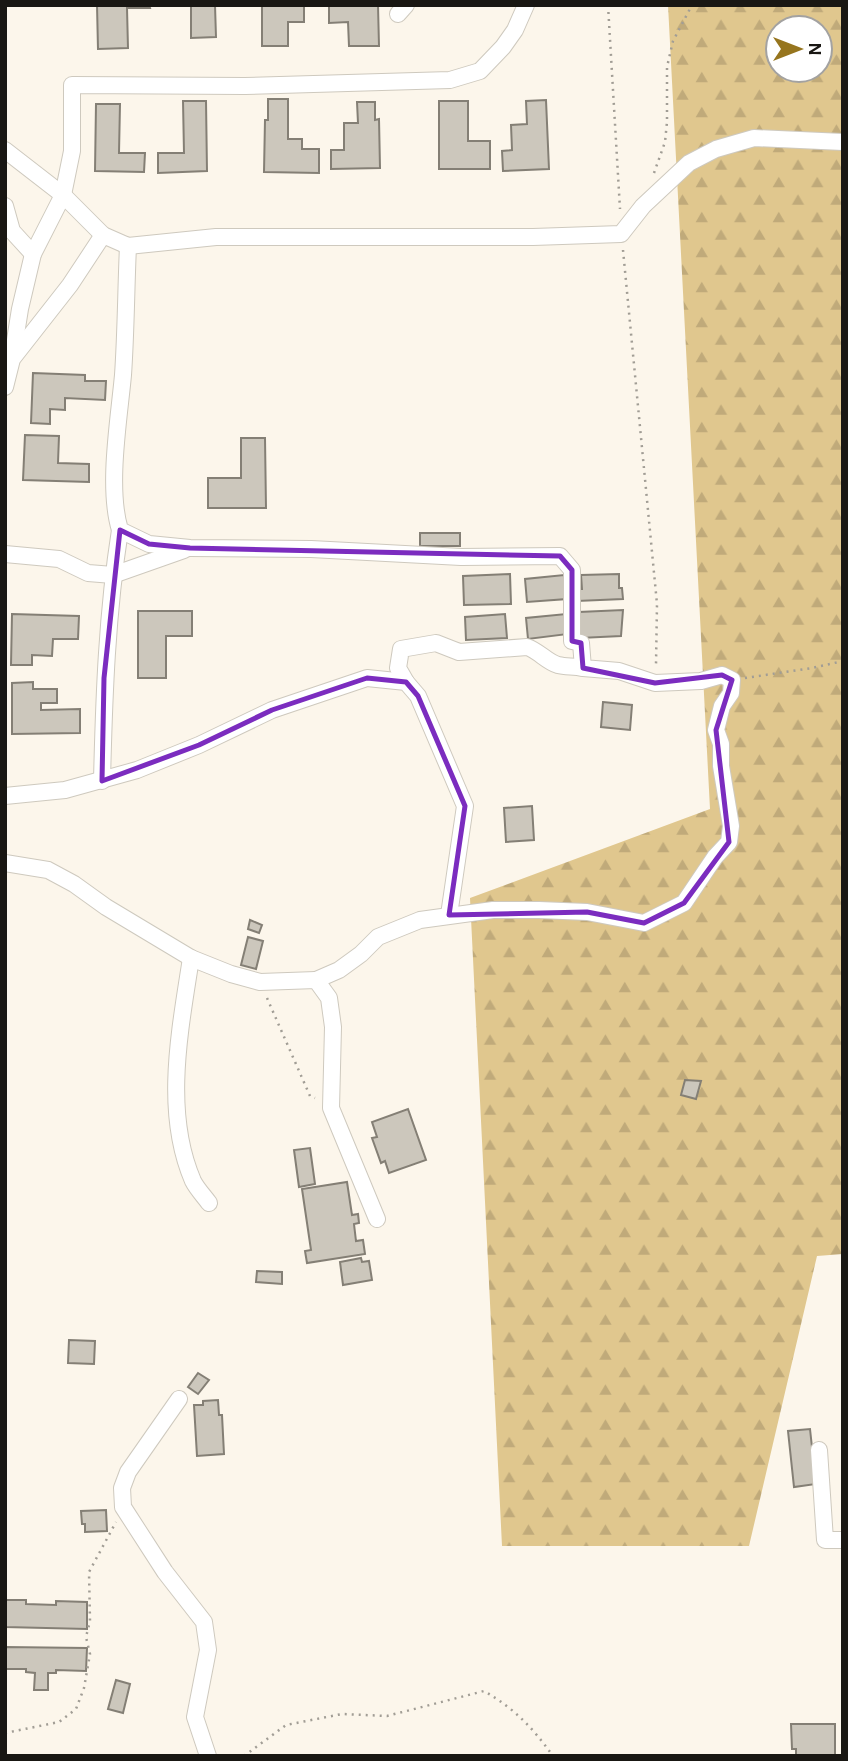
<svg xmlns="http://www.w3.org/2000/svg" width="848" height="1761" font-family="'Alegreya Sans',sans-serif">
  <style>
    .forest { fill: url(#forest-firs); fill-rule: evenodd }
    .building { fill: #ccc7bc; stroke: #847f75; stroke-width: 2 }
    .lines { fill: none; stroke-linecap: round; stroke-linejoin: round }
    .minor-casing { stroke: #cec9be; stroke-width: 18 }
    .path { stroke: #a19d95; stroke-width: 2.5; stroke-dasharray: 2 5; stroke-linecap: butt }
    .minor { stroke: #fff; stroke-width: 16 }
    .marked { fill: none; stroke: #7b2cbf; stroke-width: 5; stroke-linejoin: round }
  </style>
  <defs>
    <pattern id="forest-firs" width="22" height="20" patternUnits="userSpaceOnUse" patternTransform="scale(1.75)"><rect width="22" height="20" fill="#e0c78e"/><path d="M5 1l3.5 6h-7zM16 11l3.5 6h-7z" fill="#c0aa7a"/></pattern>
  </defs>
  <rect width="100%" height="100%" fill="#fcf6eb"/>
  <path class="forest" d="M668 5H843V1254L817 1256 749 1546H502L470 898 710 809ZM778 28H820V70H778Z"/>
  <g class="building">
    <path d="M97 5H149L150 8H127L128 48 98 49Z"/>
    <path d="M191 5H215L216 37 191 38Z"/>
    <path d="M262 5H304V22H288V46H262Z"/>
    <path d="M329 5H378L379 46H349L348 22 329 23Z"/>
    <path d="M268 99H288V139H302V149H319V173L264 172 265 120H268Z"/>
    <path d="M546 100 549 169 503 171 502 151 512 150 511 125 527 124 526 101Z"/>
    <path d="M183 101H206L207 171 158 173V153H184Z"/>
    <path d="M439 101H468V141H490V169H439Z"/>
    <path d="M357 102H375V120L379 119 380 168 331 169V150H344V123H358Z"/>
    <path d="M96 104H120L119 153H145L144 172 95 171Z"/>
    <path d="M33 373 85 375V381H106L105 400 65 398V410L50 409V424L31 423Z"/>
    <path d="M25 435 59 436 58 463 89 464V482L23 480Z"/>
    <path d="M241 438H265L266 508H208V478H241Z"/>
    <rect x="420" y="533" width="40" height="13"/>
    <path d="M510 574 511 604 464 605 463 576Z"/>
    <path d="M619 574V588H622L623 599 577 601V589H582L581 575Z"/>
    <path d="M564 575 567 599 527 602 525 579Z"/>
    <path d="M623 610 621 636 580 638 579 612Z"/>
    <path d="M138 611H192V636H166V678H138Z"/>
    <path d="M12 614 79 616 78 639H53L52 656 32 655V665H11Z"/>
    <path d="M505 614 507 638 466 640 465 617Z"/>
    <path d="M566 614 568 634 528 639 526 618Z"/>
    <path d="M33 682V689H57V703H41V710L80 709V733L12 734V683Z"/>
    <path d="M603 702 632 705 630 730 601 727Z"/>
    <path d="M532 806 534 840 506 842 504 808Z"/>
    <path d="M250 920 262 925 259 933 248 929Z"/>
    <path d="M248 937 263 941 256 969 241 965Z"/>
    <path d="M685 1080 701 1081 696 1099 681 1095Z"/>
    <path d="M408 1109 426 1160 389 1173 385 1161 381 1163 372 1138 377 1137 372 1122Z"/>
    <path d="M310 1148 315 1184 299 1187 294 1150Z"/>
    <path d="M347 1182 352 1215 358 1214 359 1223 354 1224 356 1241 363 1240 365 1254 307 1263 305 1251 311 1250 302 1189Z"/>
    <path d="M361 1258 362 1262 369 1261 372 1280 343 1285 340 1262Z"/>
    <path d="M257 1271 282 1272V1284L256 1282Z"/>
    <path d="M69 1340 95 1341 94 1364 68 1363Z"/>
    <path d="M198 1373 209 1380 198 1394 188 1387Z"/>
    <path d="M218 1400 219 1415H222L224 1454 197 1456 194 1405H203V1401Z"/>
    <path d="M810 1429 816 1484 794 1487 788 1431Z"/>
    <path d="M106 1510 107 1531 85 1532V1524H82L81 1511Z"/>
    <path d="M5 1600H26V1604L56 1605V1601L87 1602V1629L5 1627Z"/>
    <path d="M5 1647 87 1648 86 1671 56 1670V1673H48V1690H34L35 1673 26 1672V1669H5Z"/>
    <path d="M116 1680 130 1684 123 1713 108 1709Z"/>
    <path d="M791 1724H835V1756H796V1749H792Z"/>
  </g>
  <g class="lines">
    <g class="minor-casing">
      <g id="minor">
        <path d="M398 14 406 5"/>
        <path d="M5 150 63 195 103 235 128 246 216 237H533L621 234 643 206 689 163 716 149 754 138 843 142"/>
        <path d="M5 206 12 231 33 254"/>
        <path d="M128 246C126 289 126 332 123 375 119 419 107 488 120 530L149 544 190 548 311 549 461 557 560 556 572 570V641L581 643 583 668 619 671 655 683 701 681 722 675 732 680 731 693 722 706 716 730 721 744V766L731 826 729 842 715 857 684 903 644 923 587 912 539 910H493L420 920 378 937 361 954 339 970 316 980"/>
        <path d="M12 359 20 309 33 254 63 195 72 151V85L245 86 450 80 480 71 503 47 515 30 526 5"/>
        <path d="M5 387 12 359 70 285 103 235"/>
        <path d="M5 554 59 559 88 573 113 575 184 550"/>
        <path d="M406 682 398 668 401 649 436 643 459 652 527 647C539 651 547 662 558 665 566 667 574 666 583 668"/>
        <path d="M102 781C104 696 107 613 120 530"/>
        <path d="M5 796 65 790 137 770 199 745 272 710 367 678 406 682 418 696 465 806 449 915"/>
        <path d="M5 863 48 870 74 884 106 907 191 958 231 974 260 982 316 980 329 998 333 1027 331 1108 377 1219"/>
        <path d="M191 958C180 1030 163 1112 193 1181 197 1189 204 1196 209 1203"/>
        <path d="M179 1399 128 1472 122 1488 123 1507 165 1572 204 1622 208 1650 195 1717 208 1756"/>
        <path d="M819 1450 825 1540H843"/>
      </g>
    </g>
    <g class="path">
      <path d="M608 5 620 209"/>
      <path d="M654 173 665 142 667 122V67L673 41 692 5"/>
      <path d="M623 250 657 604 656 665"/>
      <path d="M745 678 812 668 843 661"/>
      <path d="M267 998 310 1096 315 1098"/>
      <path d="M5 1733 59 1722 76 1709 84 1688 90 1654 86 1637 90 1621 89 1572 116 1522"/>
      <path d="M244 1756 286 1725 342 1714 387 1716 484 1691C515 1709 532 1727 553 1756"/>
    </g>
    <use href="#minor" class="minor"/>
  </g>
  <path class="marked" d="M120 530 149 544 190 548 560 556 572 570V641L581 643 583 668 655 683 722 675 732 680 716 730 729 842 684 903 644 923 587 912 449 915 465 806 418 696 406 682 367 678 272 710 199 745 102 781 104 678Z"/>
  <rect width="848" height="1761" fill="none" stroke="#191713" stroke-width="14"/>
  <g transform="translate(799 49) rotate(90)"><circle r="33" fill="#ffffff" stroke="#a3a2a1" stroke-width="2"/>
  <path d="M0-5L12 26L0 18L-12 26Z" fill="#96751e"/>
  <text y="-10" font-size="19" font-weight="bold" text-anchor="middle" fill="#191713">N</text>
  </g>
</svg>
